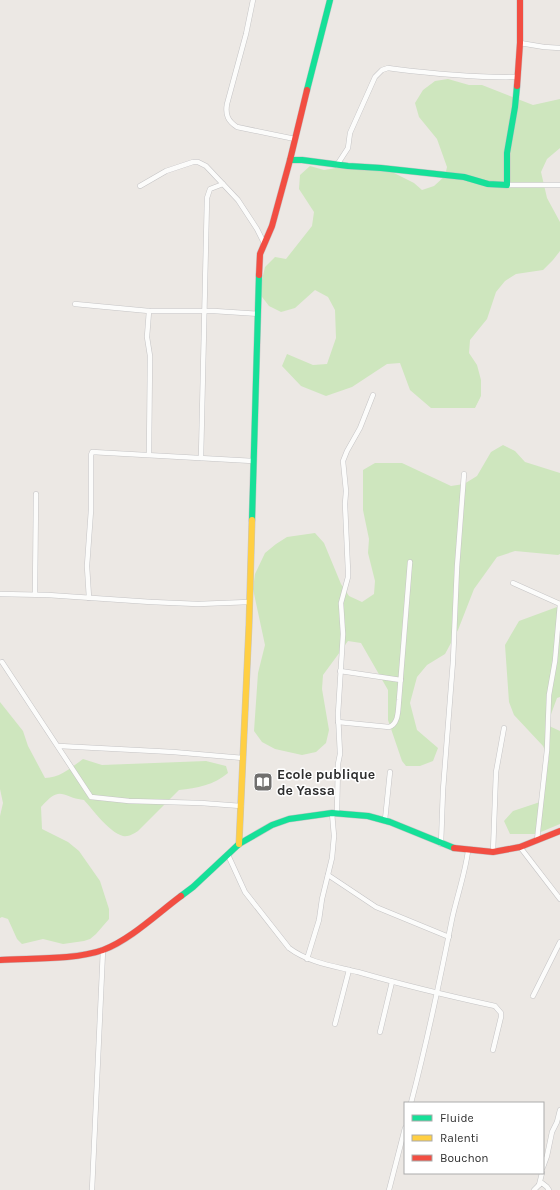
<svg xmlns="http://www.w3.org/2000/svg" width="560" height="1190" font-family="Karla,sans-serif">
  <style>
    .green { fill: #cee6be }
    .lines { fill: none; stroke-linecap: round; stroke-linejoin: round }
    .street-casing { stroke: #c5c4c5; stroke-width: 5.5 }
    .fast-casing { stroke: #c5c4c5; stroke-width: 7 }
    .slow-casing { stroke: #c5c4c5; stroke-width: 7 }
    .jam-casing { stroke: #c5c4c5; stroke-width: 7 }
    .street { stroke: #fcfcfb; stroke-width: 4.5 }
    .fast { stroke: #16e098; stroke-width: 6 }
    .slow { stroke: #ffcf43; stroke-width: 6 }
    .jam { stroke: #f24e42; stroke-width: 6 }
    .labels { text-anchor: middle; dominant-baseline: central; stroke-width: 3; stroke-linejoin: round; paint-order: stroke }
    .poi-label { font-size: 14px; font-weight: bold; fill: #2e2e2e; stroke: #fff; text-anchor: start }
  </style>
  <rect width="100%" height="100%" fill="#ece8e4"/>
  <g class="green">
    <path d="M448 79 469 85H482L533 105 560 99V148L547 159 541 172 547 198 560 222V251L553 260 543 270 516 274 505 281 496 292 487 319 470 340 469 353 477 365 481 380V396L475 408H431L410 390 400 363 387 364 352 387 326 396 301 386 282 366 287 354 313 365 327 364 336 338 335 310 328 297 315 290 295 308 281 312 269 306 259 293 265 267 275 257 286 259 312 226 314 212 299 189 300 175 310 166 324 170 348 166 390 171 414 183 422 190 434 186 445 176 447 167 437 139 419 117 415 103 423 90 435 81Z"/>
    <path d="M503 445 515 451 525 462 560 473V554L558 555 515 551 497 557 474 589 458 630 445 654 427 665 417 677 410 703 417 730 438 748 433 761 420 766H406L402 761 388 720V690L361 643 348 641 323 675 322 689 329 730 326 743 316 752 302 755 275 749 262 742 254 731 258 673 265 645 253 589 255 574 265 553 276 544 287 537 315 533 324 543 341 584 349 596 362 602 374 594 375 581 368 553 369 539 363 510V470L375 463H402L451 486 464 484 477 476 491 452Z"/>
    <path d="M557 607 560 608V697L557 698 547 725 560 731V824L536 834H510L504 821 513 811 540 802 543 775 549 759 543 746 514 715 509 702 505 645 519 621Z"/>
    <path d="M0 702 23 731 28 746 45 778C60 778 72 767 83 759L102 765 206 761 226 766 228 773C214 785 197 788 179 790L138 831C133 834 129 837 123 836 109 832 94 811 84 800 61 797 61 784 41 807L42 829 68 842 79 851 100 881 109 909V919L96 934 90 939 84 941 63 944 43 939 22 944 17 939 8 919 2 917 0 918V816L3 803 0 789Z"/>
  </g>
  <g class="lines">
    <g class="street-casing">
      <g id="street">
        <path d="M253 0 246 34 227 104C225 115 228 121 237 127L295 139"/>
        <path d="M520 43 544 47 560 48"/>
        <path d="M337 165 348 148 350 133 375 77 382 70 388 68 395 69C436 74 476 78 517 77"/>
        <path d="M507 185H560"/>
        <path d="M140 186 166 171 193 162H198L206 166 238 200 257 229 264 243"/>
        <path d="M75 304 149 311H214L258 314"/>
        <path d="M149 454 150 356 147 337 149 311"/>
        <path d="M201 458 207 198 210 189 223 184"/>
        <path d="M513 583 560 604"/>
        <path d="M0 594 48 595 151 602 198 604 249 602"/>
        <path d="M35 594 36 494"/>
        <path d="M89 598 87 566 91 510V455L92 452 253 461"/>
        <path d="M2 662 91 797 129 801 201 803 241 806"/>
        <path d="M340 671 401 680"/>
        <path d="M338 722 389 727C399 724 398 709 399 700L410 562"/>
        <path d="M59 746 173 752 243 758"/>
        <path d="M337 813 338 764 340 754 338 714 343 634 341 603 348 577V571L345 504 346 491 343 461 347 451 360 428 373 395"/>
        <path d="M385 820 390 772"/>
        <path d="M537 840 547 750 549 695 555 661 560 604"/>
        <path d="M441 844 443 790 453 661 457 567 464 474"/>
        <path d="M520 847 560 899"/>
        <path d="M493 852 496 772 504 728"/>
        <path d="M228 855 245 892 289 948C309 963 334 966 358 972 403 985 449 996 495 1006L501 1013V1017L493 1050"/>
        <path d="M328 875 376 907 449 937"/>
        <path d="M307 959 319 920 322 899 332 858 334 836 332 813"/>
        <path d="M533 996 560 942"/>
        <path d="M335 1024 349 970"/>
        <path d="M380 1032 392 982"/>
        <path d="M411 1103C427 1042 440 980 452 919 457 896 465 874 468 851"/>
        <path d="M543 1167 547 1156 552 1132 557 1122 560 1110"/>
        <path d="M539 1185 542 1173"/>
        <path d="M92 1190 103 950"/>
        <path d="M389 1190 405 1128"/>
        <path d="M534 1190 539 1185 542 1183 547 1187 549 1190"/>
      </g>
    </g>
    <g class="fast-casing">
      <g id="fast">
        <path d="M307 90 330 0"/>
        <path d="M290 160H302L348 166 381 168 464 177 488 184 507 185V153L515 107 517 86"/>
        <path d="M252 520 259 275"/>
        <path d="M181 896 193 887 239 844 272 825 289 819 332 813 368 816 390 822 454 848"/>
      </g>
    </g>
    <g class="slow-casing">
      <path id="slow" d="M239 844 249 625 252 520"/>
    </g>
    <g class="jam-casing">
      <g id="jam">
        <path d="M517 86 520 43V0"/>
        <path d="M259 275 260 254 272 226 290 160 307 90"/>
        <path d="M454 848 493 852 520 847 560 831"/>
        <path d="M0 960C31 958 75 960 103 950 130 940 158 913 181 896"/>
      </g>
    </g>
    <use href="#street" class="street"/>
    <use href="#fast" class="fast"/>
    <use href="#slow" class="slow"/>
    <use href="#jam" class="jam"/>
  </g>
  <defs>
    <g id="library-square" transform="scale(1)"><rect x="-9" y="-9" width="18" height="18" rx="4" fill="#706f6e" stroke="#fff"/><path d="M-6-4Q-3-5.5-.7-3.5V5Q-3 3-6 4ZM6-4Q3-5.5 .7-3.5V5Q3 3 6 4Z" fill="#fff"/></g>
  </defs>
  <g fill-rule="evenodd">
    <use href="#library-square" x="263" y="782"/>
  </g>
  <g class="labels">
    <g class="poi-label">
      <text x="277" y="774">Ecole publique<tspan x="277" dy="16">de Yassa</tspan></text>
    </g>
  </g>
  <rect x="404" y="1102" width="140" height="72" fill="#ffffff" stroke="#ababab"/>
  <rect x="412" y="1115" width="20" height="6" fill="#16e098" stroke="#ababab"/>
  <text x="440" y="1122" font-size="12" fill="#2e2e2e">Fluide</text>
  <rect x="412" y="1135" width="20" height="6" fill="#ffcf43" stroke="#ababab"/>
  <text x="440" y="1142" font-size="12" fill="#2e2e2e">Ralenti</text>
  <rect x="412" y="1155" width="20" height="6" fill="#f24e42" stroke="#ababab"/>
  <text x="440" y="1162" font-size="12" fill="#2e2e2e">Bouchon</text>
</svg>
